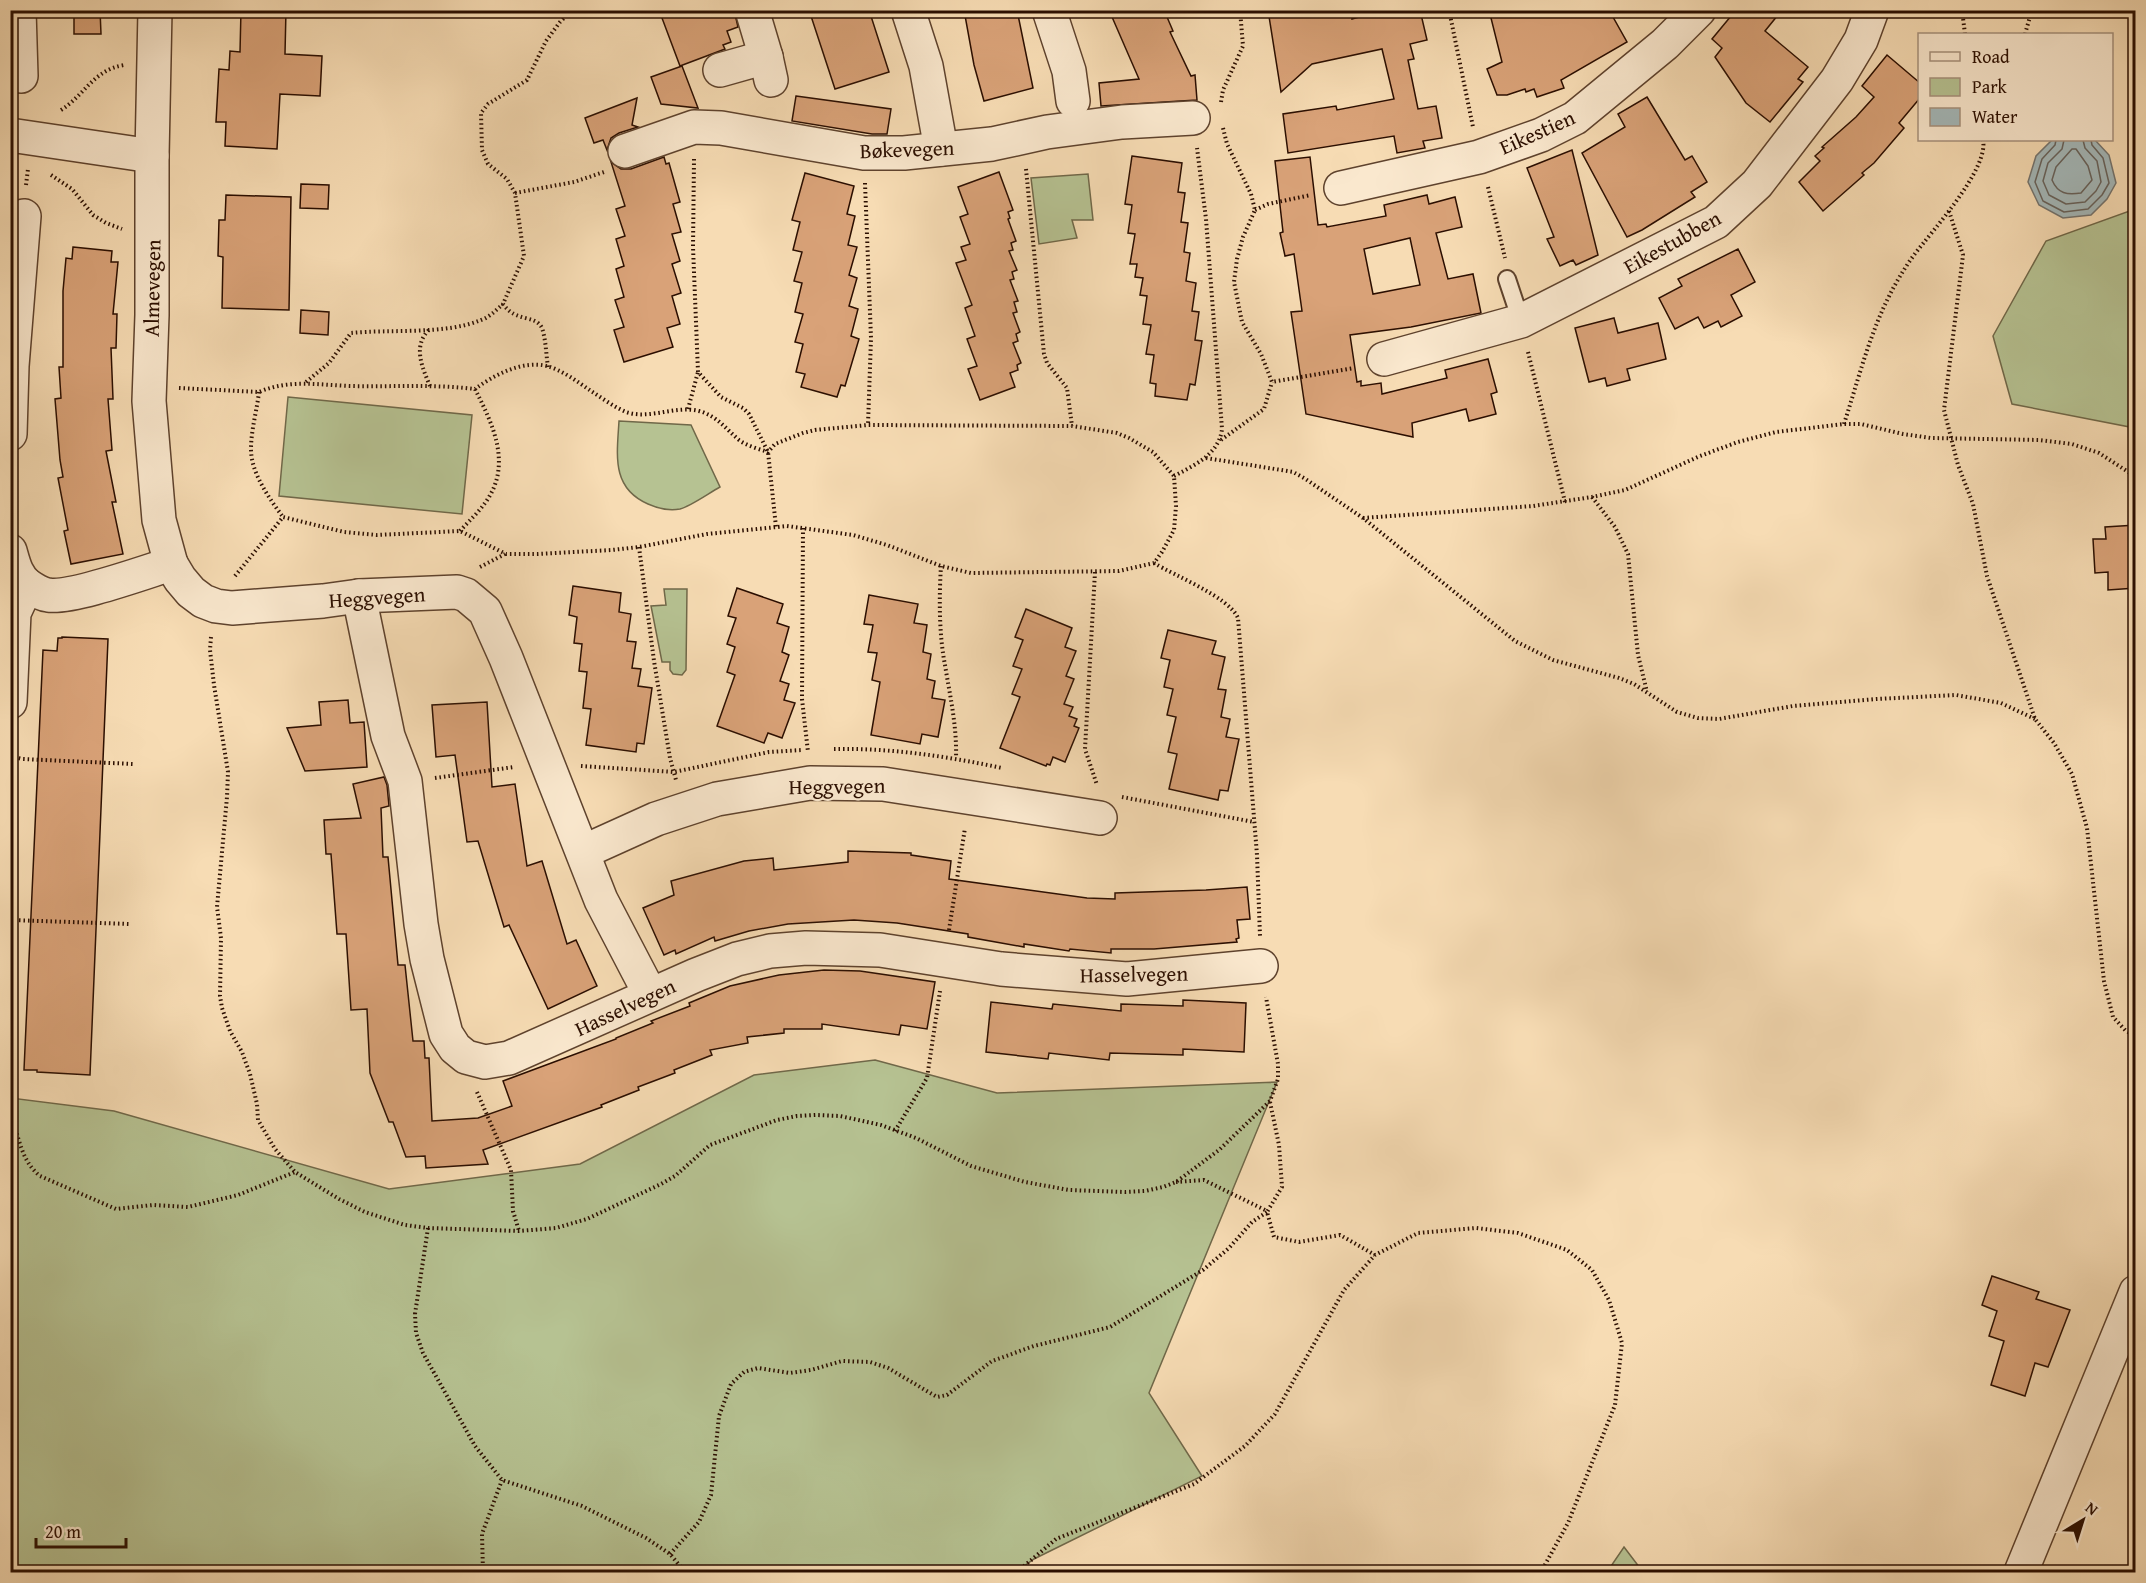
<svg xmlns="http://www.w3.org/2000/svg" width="2146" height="1583" font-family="'Gentium Book Plus',serif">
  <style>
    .green { fill: #b6c292; stroke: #706849; stroke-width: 1.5 }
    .water { fill: #a4b8b9; stroke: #74746f; stroke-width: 1.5 }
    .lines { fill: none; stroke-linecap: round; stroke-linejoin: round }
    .shore { stroke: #68635c; stroke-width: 1.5 }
    .building { fill: #d9a278; stroke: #2b0e00; stroke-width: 1.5; fill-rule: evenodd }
    .service-casing { stroke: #5e422d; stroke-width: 20 }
    .minor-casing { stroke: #5e422d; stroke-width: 36 }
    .path { stroke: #2b0e00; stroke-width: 4; stroke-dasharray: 1.5 3; stroke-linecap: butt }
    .service { stroke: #fae8ce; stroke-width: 16 }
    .minor { stroke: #fae8ce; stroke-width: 33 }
    .labels { text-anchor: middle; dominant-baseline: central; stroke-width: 4.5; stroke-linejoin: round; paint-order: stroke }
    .street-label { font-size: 21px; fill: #2b0e00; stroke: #fae8ce }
  </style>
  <rect width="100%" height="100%" fill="#f7dcb4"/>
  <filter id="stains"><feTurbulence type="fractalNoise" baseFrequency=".00333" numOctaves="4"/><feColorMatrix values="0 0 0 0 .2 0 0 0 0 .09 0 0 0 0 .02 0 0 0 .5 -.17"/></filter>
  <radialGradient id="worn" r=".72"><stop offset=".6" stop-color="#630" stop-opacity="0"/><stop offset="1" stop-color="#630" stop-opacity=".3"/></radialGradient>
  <g class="green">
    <path d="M1088 174 1093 220H1072L1077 238 1039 244 1031 178Z"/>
    <path d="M2135 209V428L2012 404 1993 336 2046 241Z"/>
    <path d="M288 397 472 415 462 514 279 496Z"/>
    <path d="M619 421 691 425 720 487C709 493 691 506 680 509 670 511 657 508 648 504 611 488 617 455 619 421Z"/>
    <path d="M664 589H687L686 670 682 675 673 674 670 670V662H662L651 606 666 605Z"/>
    <path d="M875 1060 997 1093 1277 1082 1149 1393 1202 1476 1034 1559 1016 1572H11V1098L114 1111 389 1189 580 1164 754 1075Z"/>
    <path d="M1624 1547 1643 1572H1607Z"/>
  </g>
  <path class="water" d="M2052 140H2095L2109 155 2116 183 2107 199 2091 215 2063 218 2039 205 2028 182 2036 156Z"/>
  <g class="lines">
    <g class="shore">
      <path d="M2056 140 2055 145 2042 159 2035 182 2043 201 2064 212 2088 209 2102 195 2109 183 2103 158 2092 145 2091 140"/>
      <path d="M2064 140 2062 149 2048 163 2043 181 2049 195 2066 204 2085 202 2096 191 2101 182 2097 161 2085 148 2083 140"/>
      <path d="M2072 149H2076L2088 166 2092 180 2081 193C2067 195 2058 194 2052 180L2056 167Z"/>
    </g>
  </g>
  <g class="building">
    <path d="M74 10H100L101 34H74Z"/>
    <path d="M241 10H286L285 54 322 56 320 96 280 94 277 149 225 146 226 122H216L219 69 229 70 230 51 240 52Z"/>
    <path d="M659 10H734L738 27 727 31 731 42 723 45 725 49 680 66Z"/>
    <path d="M809 10H869L889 72 835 89Z"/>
    <path d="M964 10H1017L1033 88 984 101 974 65Z"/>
    <path d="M1109 10H1164L1173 31 1170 32 1191 76 1195 75 1197 100 1101 106 1099 83 1139 79Z"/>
    <path d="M1268 10H1352V19L1385 10H1420L1427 40 1410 44 1414 59 1408 60 1418 109 1436 106 1442 138 1423 141 1425 148 1397 153 1394 136 1288 153 1283 114 1336 106 1337 110 1394 99 1382 49 1312 64 1281 92Z"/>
    <path d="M1489 10H1609L1627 42 1561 80 1564 88 1537 97 1534 89 1526 92 1525 89 1507 95H1497L1487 69 1502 62Z"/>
    <path d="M1736 10H1782L1765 31 1808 67 1798 79 1803 82 1770 122 1746 103 1715 57 1722 48 1712 39Z"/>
    <path d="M1887 55 1920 83V98L1899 123 1904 128 1874 163 1862 173 1864 175 1823 211 1799 182 1820 161 1815 156 1824 148 1822 147 1856 117 1874 97 1862 86Z"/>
    <path d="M682 66 698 108 661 104 651 77Z"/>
    <path d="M796 96 891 109 887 134H872L792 121Z"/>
    <path d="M1647 97 1685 160 1692 156 1707 182 1691 192 1695 197 1642 230 1627 237 1582 153 1625 127 1618 114Z"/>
    <path d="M637 98 632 125 638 127 619 133 611 138 607 150 603 140 594 143 585 118Z"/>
    <path d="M1572 150 1598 255 1576 265 1573 260 1560 266 1547 239 1554 237 1527 168Z"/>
    <path d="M1132 156 1182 163 1178 192 1185 193 1181 222 1188 223 1184 252 1190 253 1186 281 1196 283 1192 311 1199 312 1195 340 1202 341 1195 385 1190 384 1187 400 1155 396 1156 384 1150 383 1154 355 1146 354 1151 325 1143 324 1147 296 1140 295 1143 278 1135 277 1137 264H1130L1135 234 1128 233 1132 205 1125 204Z"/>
    <path d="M664 157 666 164 669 163 680 202 673 204 681 232 672 234 680 261 672 264 681 293 672 296 680 324 667 328 673 347 624 362 614 330 624 327 615 300 624 297 616 269 624 266 616 239 625 236 616 209 625 206 611 162 621 169H631Z"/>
    <path d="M1310 157 1318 225 1326 224 1327 227 1386 216 1384 205 1427 195 1429 204 1455 197 1462 227 1436 233 1448 279 1473 274 1481 313 1411 327 1350 335 1357 382 1361 381V386L1381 383 1382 394 1447 378 1445 370 1488 359 1497 392 1491 394 1496 414 1469 421 1466 409 1412 423 1413 437 1306 414 1291 312 1302 311 1294 254 1285 256 1280 233 1283 232 1275 161ZM1410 238 1420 285 1373 294 1364 249Z"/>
    <path d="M999 172 1013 210 1008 212 1010 218 1008 219 1016 241 1011 243 1013 250 1009 251 1017 270 1012 272 1014 279 1010 280 1018 301 1014 302 1017 312 1013 313 1020 332 1016 334 1018 341 1013 343 1021 363 1017 365 1018 370 1010 373 1015 387 980 400 968 369 977 366 967 339 975 336 965 308 972 305 956 263 966 260 961 247 970 244 960 217 968 214 958 187Z"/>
    <path d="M805 173 854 186 847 214 855 216 848 245 857 247 849 275 857 278 849 306 858 309 851 336 859 339 845 386 841 385 837 397 801 387 805 374 796 372 803 344 795 342 803 314 795 312 802 283 794 281 802 252 793 250 800 222 792 220Z"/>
    <path d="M301 184 329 185 328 209 300 208Z"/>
    <path d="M226 195 291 197 289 310 222 308 223 257 218 256 219 220H225Z"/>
    <path d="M73 247 112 251 111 262H118L113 314H117L116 348H111L113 399H108L112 450 106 451 116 502H112L123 554 71 564 64 531 68 530 58 478 63 477 60 460 55 399 61 398 59 367H63V291L66 258 72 259Z"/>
    <path d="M1738 249 1755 282 1731 295 1742 316 1721 327 1718 321 1704 328 1698 317 1675 329 1659 298 1682 286 1678 279Z"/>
    <path d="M301 310 329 312 328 335 300 333Z"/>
    <path d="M1614 318 1618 333 1658 323 1666 359 1627 369 1630 380 1607 386 1605 378 1589 382 1575 328Z"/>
    <path d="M2136 525V588L2108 590V572L2095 573 2093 539H2106L2105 527Z"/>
    <path d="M573 586 621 593 619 612 631 614 627 641 636 642 632 668 641 669 638 686 652 688 644 744 637 743 636 752 586 745 591 709 583 708 587 672 579 671 582 644 574 643 577 617 569 615Z"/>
    <path d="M737 588 783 604 777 623 789 627 782 652 789 655 780 681 789 684 784 700 795 703 782 738 768 733 764 743 717 726 735 675 727 672 735 647 727 644 736 618 728 616Z"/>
    <path d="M869 595 918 604 914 623 927 625 923 652 931 654 927 679 935 681 932 698 945 700 938 737 922 734 920 744 871 735 880 682 872 680 877 653 868 652 873 625 864 624Z"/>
    <path d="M1026 609 1072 628 1065 647 1076 651 1066 676 1074 679 1064 704 1073 707 1069 716 1077 719 1074 726 1079 728 1065 762 1053 757 1050 765 1047 764 1046 766 1000 748 1020 697 1012 694 1022 669 1013 666 1023 640 1015 637Z"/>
    <path d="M1168 630 1216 641 1212 654 1225 657 1218 689 1226 690 1221 717 1230 719 1226 737 1239 739 1228 791 1220 790 1218 800 1169 789 1177 754 1168 752 1176 717 1167 715 1173 689 1164 687 1170 660 1161 658Z"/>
    <path d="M62 637 108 639 90 1075 37 1072V1070H24L43 650 57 651 58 638H62Z"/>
    <path d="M348 700 350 723 364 722 367 767 305 771 287 728 321 725 319 702Z"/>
    <path d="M487 702 492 787 515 784 527 866 542 861 567 944 576 940 597 986 548 1009 509 925 504 927 478 841 467 842 455 755 436 757 432 705Z"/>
    <path d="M384 777 387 785 389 806 381 808 383 857H388L398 965H405L413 1041H424L425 1058H429L432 1121 478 1118 512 1106 503 1081 616 1039V1038L653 1023 651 1021 690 1006 689 1003 730 986 779 975 824 970 860 971 935 982 927 1029 901 1025 899 1035 822 1024V1029H784V1033L747 1037 748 1043 710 1050 712 1055 674 1070 675 1073 638 1087 639 1090 601 1105 602 1107 483 1150 488 1164 426 1168 425 1156 406 1157 393 1122H389L370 1073 367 1009 351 1010 346 934H337L331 854H326L324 820 361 818 353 784Z"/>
    <path d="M848 851 911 853V855L951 861 949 879 1087 898 1115 899V893L1206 890 1247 887 1250 919 1237 920 1239 938 1236 939 1237 942 1154 949H1111V953L1070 949 1069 951 1024 944V947L968 937V934L897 923 854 920 788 924 749 931 715 941 714 937 676 954 675 950 664 955 643 908 674 895 671 881 744 861 773 858 774 870 848 862Z"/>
    <path d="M1183 1000 1246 1003 1244 1052 1183 1049V1055L1110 1053 1109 1060 1049 1053 1048 1059 986 1052 991 1002 1052 1009 1053 1004 1121 1011V1004L1183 1006Z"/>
    <path d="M1992 1276 2039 1292 2036 1299 2070 1310 2048 1367 2035 1363 2025 1396 1991 1385 2004 1341 1989 1336 1997 1311 1982 1305Z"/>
  </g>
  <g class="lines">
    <g class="service-casing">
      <path id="service" d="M1507 279 1521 321"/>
    </g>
    <g class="minor-casing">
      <g id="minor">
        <path d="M19 10 21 76"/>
        <path d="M155 10 152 156V315L149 401 159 520 171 564"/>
        <path d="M752 10 766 57 771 80"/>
        <path d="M908 10 926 66 941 149"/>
        <path d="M1049 10 1069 71 1073 101"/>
        <path d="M720 70 766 57"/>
        <path d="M10 135 152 156"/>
        <path d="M625 151 694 127 721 128 864 153H904L992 144 1047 132 1122 122 1193 118"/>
        <path d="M1341 188 1479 157 1541 135 1575 118 1665 44 1699 10"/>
        <path d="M1384 359 1521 321 1716 222 1757 184 1837 80 1861 40 1872 10"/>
        <path d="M10 434 12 366 24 216"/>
        <path d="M10 551C14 565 16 575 27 585L14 613 10 702"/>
        <path d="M27 585C33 589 40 594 48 595 71 599 145 572 171 564L180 579 191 592 203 601 216 606 232 608 323 601 359 596 457 592 466 595 485 611 506 658 601 900 650 994"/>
        <path d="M359 596 388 736 405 781 421 924 427 959 446 1034 455 1048 466 1057 485 1062 509 1058 696 975 737 959 770 951 806 948 880 950 1001 969 1127 979 1261 966"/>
        <path d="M583 852 656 819 717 799 810 783 883 784 1100 818"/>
        <path d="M2021 1572 2136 1292"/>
      </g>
    </g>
    <g class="path">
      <path d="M1449 10 1473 127"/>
      <path d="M1962 10 1965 34"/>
      <path d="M2025 34 2032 10"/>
      <path d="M1221 102 1223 90 1243 46 1240 10"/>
      <path d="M61 110C85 95 93 70 124 65"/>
      <path d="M1223 128 1227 144 1251 194 1255 210 1243 237 1237 259 1234 282 1242 322 1261 354 1272 382 1354 368"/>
      <path d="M694 159 693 247 698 372 721 397 743 408 749 414 768 452 776 527"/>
      <path d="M1026 169 1044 354 1047 363 1067 388 1072 426"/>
      <path d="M51 175 72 189 93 215 106 223 122 229"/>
      <path d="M865 183 871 338 868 425"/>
      <path d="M26 185 28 169"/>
      <path d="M1488 187 1505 258"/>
      <path d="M515 193 574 182 604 172"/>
      <path d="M1255 210 1268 204 1311 195"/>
      <path d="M1949 211 1963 255 1944 410 1958 465 1973 504 1987 576 2035 719 2054 743 2072 774 2087 828 2104 981 2113 1017 2126 1031 2136 1036"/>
      <path d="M1528 352 1565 502"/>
      <path d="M548 367C546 354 546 340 542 328 535 314 516 323 503 304L524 256 515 193 507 179 488 164 482 150 481 113 488 104 527 80 546 41 560 22 572 10"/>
      <path d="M306 382 329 363 351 333C390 329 445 335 481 320 490 317 496 310 503 304"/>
      <path d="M430 386C422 367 412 345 430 329"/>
      <path d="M179 388 259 392C289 379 319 385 350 386 392 387 433 384 475 389 494 375 522 360 547 366 562 370 578 382 591 391 602 398 614 407 626 412 650 420 675 405 699 411 717 416 725 428 739 440 747 446 759 449 768 452L775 444 803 433 815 430 868 425 1072 426 1117 433 1129 438 1153 452 1174 476 1176 506 1174 530 1162 552 1154 563 1119 571 971 573 941 566 887 545 853 535 787 526 707 534 639 547 612 550 537 554H506L460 531 377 535 344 532 283 517 235 576"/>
      <path d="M259 392C257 410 251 430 251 449 251 473 269 498 283 517"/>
      <path d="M688 409 698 372"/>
      <path d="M1844 424C1864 362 1875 309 1914 255 1932 231 1989 169 1983 140"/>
      <path d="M1221 440 1264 409 1272 382"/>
      <path d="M1206 458 1275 469 1293 472 1304 478 1363 518 1515 641 1553 660 1619 678 1634 684 1677 712 1698 718 1719 719 1793 706 1877 699 1956 695 2001 703 2035 719"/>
      <path d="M1174 476C1195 465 1219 454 1222 429L1206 219 1197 148"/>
      <path d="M1592 497 1615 527 1628 554 1638 655 1647 692"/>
      <path d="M1363 518 1533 506 1592 497 1625 490 1700 456 1738 442 1776 432 1844 424H1861L1903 434 1931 438 2039 440 2072 444 2099 453 2136 477"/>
      <path d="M803 528 802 699 808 752"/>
      <path d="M460 531C468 522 478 513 485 503 513 465 493 425 475 389"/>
      <path d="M639 547 654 661 670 758 676 780"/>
      <path d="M1154 563C1175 576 1229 597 1238 618L1257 855 1260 936"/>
      <path d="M941 566C939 597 939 635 945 665 950 696 957 726 956 758"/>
      <path d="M480 567 505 554"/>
      <path d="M1095 572 1085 749 1097 785"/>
      <path d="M211 637 210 650 214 685 228 772 227 797 217 907 221 938 220 996 222 1008 230 1031 242 1052 250 1074 257 1104 258 1120 275 1149 295 1172 339 1199 365 1212 405 1225 428 1228 519 1231 556 1228 587 1219 661 1184 675 1176 710 1145 777 1120 797 1116 816 1115 840 1116 881 1125 916 1138 971 1166 1025 1182 1069 1190 1125 1192 1145 1191 1163 1187 1176 1182 1219 1150 1270 1101 1278 1079V1064L1266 997"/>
      <path d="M834 749C891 748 946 756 1002 768"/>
      <path d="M10 756 22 759 133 764"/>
      <path d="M581 766 674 772 769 752 802 750"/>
      <path d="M435 778 514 767"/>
      <path d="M1122 797 1254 822"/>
      <path d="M10 920 130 924"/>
      <path d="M949 930 965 828"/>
      <path d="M477 1092 511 1170 513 1211 519 1231"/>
      <path d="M1270 1102 1279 1145 1282 1187 1267 1212 1274 1237 1299 1242 1340 1235 1375 1255"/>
      <path d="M10 1112C19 1135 20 1160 40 1176L116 1209 153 1205 188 1207 238 1195 295 1172"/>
      <path d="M895 1131 927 1078 940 991"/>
      <path d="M1176 1182 1204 1180 1267 1211"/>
      <path d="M428 1228 415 1314 416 1333 423 1353 475 1446 502 1480 582 1506 646 1538 670 1554 685 1572"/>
      <path d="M670 1554 699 1522 711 1495 719 1416 731 1384 744 1372 758 1368 790 1373 811 1370 842 1361 870 1362 888 1368 937 1397 947 1395 992 1361 1034 1346 1110 1327 1203 1270 1229 1248 1252 1222 1267 1212"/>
      <path d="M483 1572 482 1534 502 1480"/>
      <path d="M1017 1572 1056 1539 1194 1484 1245 1446 1275 1414 1344 1290 1375 1255 1418 1233 1476 1228 1518 1233 1567 1250 1592 1270 1609 1300 1622 1343 1615 1405 1568 1523 1541 1572"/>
    </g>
    <use href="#service" class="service"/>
    <use href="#minor" class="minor"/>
  </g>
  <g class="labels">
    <g class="street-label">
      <text transform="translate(1537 132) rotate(-24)">Eikestien</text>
      <text transform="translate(907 149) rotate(-2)">Bøkevegen</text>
      <text transform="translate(1672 242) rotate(-29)">Eikestubben</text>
      <text transform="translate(152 288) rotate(-89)">Almevegen</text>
      <text transform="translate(377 597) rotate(-4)">Heggvegen</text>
      <text transform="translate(837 786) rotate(-1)">Heggvegen</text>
      <text transform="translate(1134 974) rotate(-1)">Hasselvegen</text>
      <text transform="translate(625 1007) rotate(-25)">Hasselvegen</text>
    </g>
  </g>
  <rect width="2146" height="1583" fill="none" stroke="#f7dcb4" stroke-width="36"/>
  <rect x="12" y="12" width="2122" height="1559" fill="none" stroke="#2b0e00" stroke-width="3"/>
  <rect x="18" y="18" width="2110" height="1547" fill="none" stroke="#2b0e00" stroke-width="1.5"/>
  <rect x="1918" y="33" width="195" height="108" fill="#fae8ce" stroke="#a7917c" stroke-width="1.5"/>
  <rect x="1930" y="52" width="30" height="9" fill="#fae8ce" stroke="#a7917c" stroke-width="1.5"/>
  <text x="1972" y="63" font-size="18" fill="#2b0e00">Road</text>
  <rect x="1930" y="78" width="30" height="18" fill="#b6c292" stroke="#a7917c" stroke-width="1.5"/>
  <text x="1972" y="93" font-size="18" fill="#2b0e00">Park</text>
  <rect x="1930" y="108" width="30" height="18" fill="#a4b8b9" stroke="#a7917c" stroke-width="1.5"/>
  <text x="1972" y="123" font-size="18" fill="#2b0e00">Water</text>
  <g transform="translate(2083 1520) rotate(38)" stroke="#fae8ce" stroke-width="4.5" paint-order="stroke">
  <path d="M0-4.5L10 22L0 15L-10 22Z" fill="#2b0e00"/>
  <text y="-9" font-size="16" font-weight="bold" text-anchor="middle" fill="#2b0e00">N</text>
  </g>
  <path d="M36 1538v9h90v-9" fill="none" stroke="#2b0e00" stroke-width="3"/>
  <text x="45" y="1538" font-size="18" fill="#2b0e00" stroke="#fae8ce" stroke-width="4.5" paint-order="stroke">20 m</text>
  <rect width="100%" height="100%" filter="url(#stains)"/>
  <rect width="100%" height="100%" fill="url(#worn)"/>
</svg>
